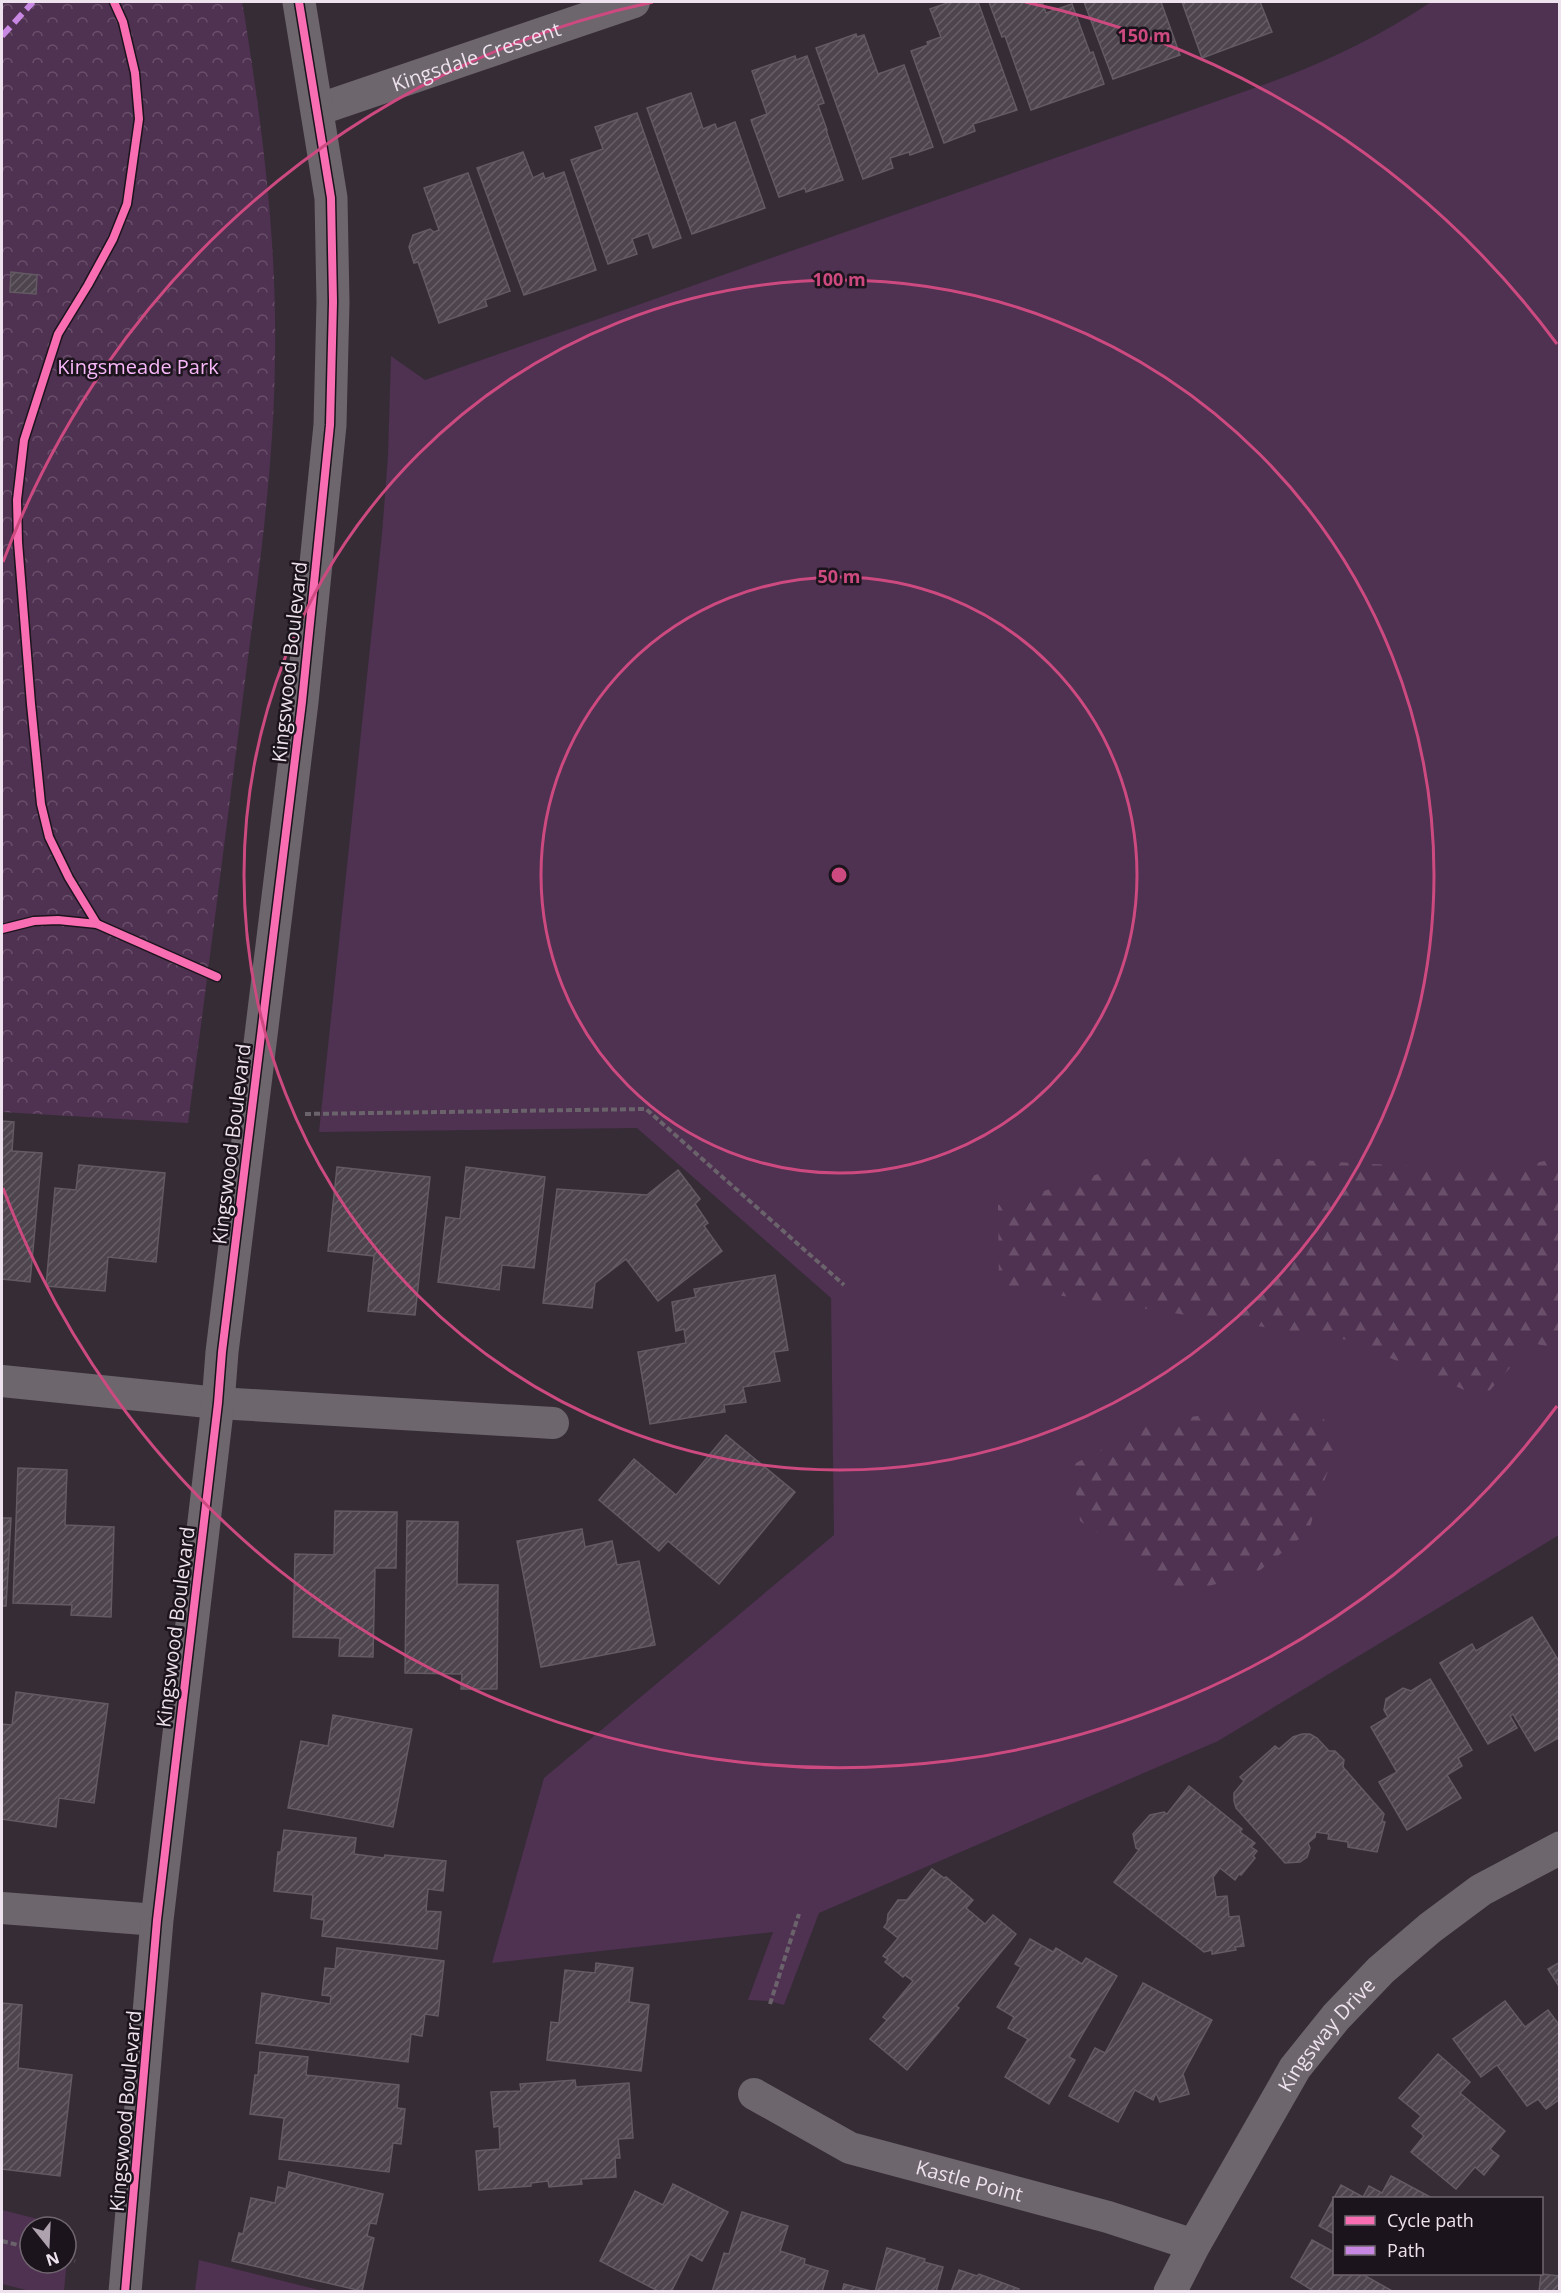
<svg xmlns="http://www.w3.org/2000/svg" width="1561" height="2293" font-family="'Open Sans',sans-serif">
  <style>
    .green { fill: #4f3151; fill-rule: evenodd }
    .forest { fill: url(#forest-firs) }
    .park { fill: url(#park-crowns) }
    .building { fill: url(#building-hatch); stroke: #635a63; stroke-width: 1.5 }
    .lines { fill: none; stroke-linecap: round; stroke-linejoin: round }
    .path { stroke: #6b636b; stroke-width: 4; stroke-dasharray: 6 3; stroke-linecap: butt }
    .minor { stroke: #6d666d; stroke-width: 32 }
    .tertiary { stroke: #6d666d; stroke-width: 33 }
    .quiet { stroke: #c787e3; stroke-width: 6; stroke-dasharray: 12 6; stroke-linecap: butt }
    .cycleway-casing { stroke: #1c141c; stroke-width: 11 }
    .cycleway { stroke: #f96db3; stroke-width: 8 }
    .ring { fill: none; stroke: #cd4a80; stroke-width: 3 }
    .labels { text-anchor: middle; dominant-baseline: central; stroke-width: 5; stroke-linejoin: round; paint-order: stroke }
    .street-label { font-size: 20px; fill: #eee2ee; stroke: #1c141c }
    .park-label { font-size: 20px; fill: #f8b8fa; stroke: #1c141c }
    .centre { fill: #cd4a80; stroke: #1c141c; stroke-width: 3 }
    .ring-label { font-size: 18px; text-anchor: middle; font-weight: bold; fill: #cd4a80; stroke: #1c141c; stroke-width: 5; stroke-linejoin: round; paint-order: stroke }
  </style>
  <defs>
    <pattern id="forest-firs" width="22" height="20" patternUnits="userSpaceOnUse" patternTransform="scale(1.5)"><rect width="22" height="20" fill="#4f3151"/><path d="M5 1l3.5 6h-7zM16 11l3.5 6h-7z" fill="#694f6a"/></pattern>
    <pattern id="park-crowns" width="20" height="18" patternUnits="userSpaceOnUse" patternTransform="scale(1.5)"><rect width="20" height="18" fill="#4f3151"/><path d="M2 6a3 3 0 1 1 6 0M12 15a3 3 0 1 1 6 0" fill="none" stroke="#694f6a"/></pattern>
    <pattern id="building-hatch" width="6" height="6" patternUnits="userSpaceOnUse" patternTransform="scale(1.5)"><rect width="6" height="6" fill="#4d444d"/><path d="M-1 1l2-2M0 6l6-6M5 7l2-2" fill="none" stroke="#675f67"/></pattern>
  </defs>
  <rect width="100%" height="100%" fill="#362c36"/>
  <g class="green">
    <path d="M1431 2H1559V1535L1218 1741 819 1913 784 2005 769 2001 748 2000 773 1932 492 1963 544 1778 834 1535 831 1298 637 1128 319 1132 382 534 388 456 391 356 425 380 1274 81C1330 60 1382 35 1431 2Z"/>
    <path d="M2 2210 70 2227 64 2291H30L2 2284ZM30 2227H66V2263H30Z"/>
    <path d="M199 2260 323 2291H195Z"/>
  </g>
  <g class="forest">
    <path d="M1166 1153 1506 1171 1559 1157V1349L1532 1343 1483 1398 1348 1340 999 1286 998 1205Z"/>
    <path d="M1260 1406 1324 1419 1336 1450 1320 1492 1309 1531 1259 1571 1203 1588 1155 1586 1123 1550 1080 1521 1072 1465 1153 1423Z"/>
  </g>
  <path class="park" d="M2 2H242L245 19C263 131 277 245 275 358 274 472 257 584 243 697 225 839 207 981 188 1123L2 1112Z"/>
  <g class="building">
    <path d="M950 2H978L1017 110 973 124 975 131 944 143 911 51 928 45 927 42 941 37 930 9Z"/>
    <path d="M989 2H1042L1046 13 1072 4 1090 53 1093 52 1104 84 1031 110 1005 36 1002 37Z"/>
    <path d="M1084 2H1161L1180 55 1113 79Z"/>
    <path d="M1182 2H1260L1272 32 1202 58Z"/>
    <path d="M856 34 857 37 864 35 878 74 904 65 933 147 910 155 909 152 890 158 893 168 863 179 816 48Z"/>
    <path d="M795 56 796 60 807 56 824 103 818 105 827 130H826L843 180 806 192 805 188 779 197 751 120 767 114 752 71Z"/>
    <path d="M691 93 703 129 715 124 717 129 735 122 765 208 692 234 647 108Z"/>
    <path d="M637 113 681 238 653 248 648 233 632 239 637 254 608 264 571 160 603 149 595 127Z"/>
    <path d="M523 152 533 178 543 173 545 179 564 172 596 270 524 295 477 168Z"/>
    <path d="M468 173 510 291 485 300 487 306 439 323 418 262 414 263 409 247 413 235 430 229 434 232 439 230 424 188Z"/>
    <path d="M11 272 37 275 36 294 10 292Z"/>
    <path d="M2 1121 14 1122 12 1151 42 1153 30 1282 2 1279Z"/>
    <path d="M79 1165 165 1173 156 1262 108 1257 105 1291 46 1286 55 1188 76 1190Z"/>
    <path d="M337 1167 430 1177 415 1315 368 1311 374 1256 328 1251Z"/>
    <path d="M466 1167 545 1177 534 1268 502 1265 499 1290 438 1282 446 1217 460 1219Z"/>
    <path d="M678 1170 700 1199 695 1204 708 1223 704 1226 722 1251 658 1301 626 1259 595 1283 592 1308 543 1303 557 1189 647 1195Z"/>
    <path d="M775 1275 788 1350 774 1352 780 1381 743 1387 746 1402 724 1405 725 1412 650 1424 638 1352 686 1343 684 1329 676 1331 672 1302 696 1297 694 1289Z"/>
    <path d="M726 1435 795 1492 719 1584 668 1541 659 1551 599 1500 634 1459 676 1495Z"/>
    <path d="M18 1468 67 1470 65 1525 114 1527 111 1617 71 1615 72 1605 13 1603Z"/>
    <path d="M335 1511 397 1512 396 1568H375L373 1657 339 1656 340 1638 293 1637 295 1554 334 1555Z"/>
    <path d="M2 1518H11L6 1606H2Z"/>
    <path d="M407 1521 458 1522 457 1584 498 1585 497 1689H461L462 1674 405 1673Z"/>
    <path d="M582 1529 585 1547 612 1541 617 1565 639 1561 655 1645 541 1667 517 1541Z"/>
    <path d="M1532 1617 1560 1663V1737L1535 1751 1513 1714 1510 1716 1517 1728 1488 1744 1440 1663 1472 1644 1476 1651Z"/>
    <path d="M1430 1679 1472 1750 1458 1758 1462 1766 1447 1775 1461 1798 1407 1830 1379 1782 1397 1772 1371 1727 1388 1717 1384 1710 1386 1699 1403 1688 1411 1691Z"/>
    <path d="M16 1692 108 1704 94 1803 59 1798 56 1827 2 1819V1724L12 1725Z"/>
    <path d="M333 1715 412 1729 393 1827 288 1808 301 1741 328 1746Z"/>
    <path d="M1302 1734H1310L1317 1738 1329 1751H1335L1344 1760 1343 1767 1384 1814 1382 1821 1385 1822 1377 1852 1348 1847V1842L1328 1839 1329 1834 1316 1832 1315 1837 1308 1843 1310 1848 1307 1857 1300 1862 1285 1863 1236 1808 1234 1801V1793L1244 1781 1240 1777 1275 1746 1279 1749 1293 1737Z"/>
    <path d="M1189 1786 1242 1829 1240 1832 1255 1843 1251 1847 1257 1851 1253 1856 1255 1858 1241 1875 1239 1874 1235 1880 1220 1868 1213 1877 1216 1897 1227 1896 1229 1917 1239 1916 1244 1946 1235 1947 1236 1950 1212 1954V1950L1204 1952 1114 1882 1139 1850 1136 1848 1133 1834 1150 1815 1164 1812 1167 1814Z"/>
    <path d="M284 1830 356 1838 354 1854 384 1858 385 1855 446 1861 443 1891 428 1889 426 1911 441 1912 437 1949 322 1936 324 1920 311 1918 313 1895 274 1891 278 1852H281Z"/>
    <path d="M932 1869 944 1878 946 1877 973 1900 966 1908 985 1924 993 1915 1016 1934 956 2006 959 2008 907 2070 870 2039 887 2020 883 2017 913 1981 905 1975 903 1977 885 1962 888 1959 883 1956 898 1938 884 1927 887 1923 888 1914 898 1900H907Z"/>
    <path d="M1030 1939 1053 1952 1056 1948 1082 1964 1086 1958 1117 1976 1069 2057 1075 2060 1049 2104 1005 2077 1028 2039 1008 2028 1014 2017 997 2007 1021 1967 1015 1964Z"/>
    <path d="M337 1948 444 1961 438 2016 425 2014 422 2036 411 2034 408 2062 256 2043 262 1993 330 2004 331 1996 322 1995 325 1968 335 1969Z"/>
    <path d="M1560 1962V1988L1548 1969Z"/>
    <path d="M596 1963 633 1968 629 2002 649 2005 641 2071 547 2060 551 2022 559 2023 565 1970 595 1973Z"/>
    <path d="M1143 1983 1212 2020 1183 2074 1189 2094 1160 2102 1156 2093 1153 2100 1135 2090 1118 2122 1069 2096 1095 2048 1105 2053Z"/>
    <path d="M1505 2001 1525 2027 1548 2010 1560 2026V2099L1546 2109 1538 2099 1527 2106 1497 2065 1481 2077 1453 2039Z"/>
    <path d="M2 2003 22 2005 18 2068 72 2075 60 2176 2 2169Z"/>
    <path d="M260 2052 308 2057 306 2075 399 2085 397 2108 405 2109 401 2144 393 2143 389 2172 279 2159 284 2118 250 2114 255 2075H258Z"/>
    <path d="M1438 2054 1470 2082 1460 2093 1505 2131 1490 2149 1499 2156 1484 2175 1475 2167 1456 2189 1411 2152 1424 2136 1412 2126 1421 2116 1399 2098Z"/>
    <path d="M575 2080 576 2087 629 2083 633 2138 618 2139 620 2158H615L616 2177 581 2179 582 2184 549 2187 548 2181 531 2183V2186L479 2190 476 2151 500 2149 499 2126 494 2127 491 2092 521 2091 520 2084Z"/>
    <path d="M289 2172 383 2194 376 2224 370 2223 367 2236 374 2238 362 2291 232 2261 239 2233 243 2234 251 2198 275 2203 278 2187 286 2189Z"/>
    <path d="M1391 2176 1432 2198H1334V2234L1319 2226 1341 2185 1363 2197 1369 2186 1382 2193Z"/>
    <path d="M673 2184 728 2212 702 2261 690 2254 671 2292H660L600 2261 635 2191 663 2205Z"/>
    <path d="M742 2212 788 2226 780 2251 805 2259 804 2264 828 2271 822 2292H712L724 2253 729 2254Z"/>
    <path d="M1312 2240 1334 2252V2274H1362L1394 2292H1315L1291 2277Z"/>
    <path d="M887 2248 925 2259 924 2262 943 2267 936 2292H875Z"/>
    <path d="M959 2270 977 2276 979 2274 1019 2289 1018 2292H951Z"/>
    <path d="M1541 2274 1560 2276V2292H1539Z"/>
    <path d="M844 2284 871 2291 842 2292Z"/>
  </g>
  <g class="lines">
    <g class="path">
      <path d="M305 1114 646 1109 844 1285"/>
      <path d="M770 2004 799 1914"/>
      <path d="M2 2241 30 2248"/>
      <path d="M66 2258 75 2261"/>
    </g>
    <g class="minor">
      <path id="s1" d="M317 110 634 2"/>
      <path d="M2 1381 218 1403 553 1423"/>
      <path d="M2 1908 157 1920"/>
      <path id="s2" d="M754 2094 850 2148 1108 2217 1194 2245"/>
    </g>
    <g class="tertiary">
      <path d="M125 2292 157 1920 218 1403 222 1352 302 702 330 425 333 302 331 198 299 2"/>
      <path id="s3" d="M1170 2292 1194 2245 1295 2068 1336 2017 1381 1970 1430 1928 1481 1890 1560 1848"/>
    </g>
    <path class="quiet" d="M2 36 33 2"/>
    <g class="cycleway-casing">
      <g id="cycleway">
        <path d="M97 924 69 878 49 837 41 804 31 704 18 542 17 500 24 440 58 334 88 285 113 239 127 204 139 119 135 73 123 22 114 2"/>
        <path d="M2 929 34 921 58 920 97 924 217 977"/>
        <path d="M125 2292 157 1920 218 1403 222 1352 302 702 330 425 333 302 331 198 299 2"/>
      </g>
    </g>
    <use href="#cycleway" class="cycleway"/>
  </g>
  <g class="ring">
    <circle cx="839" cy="875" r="298"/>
    <circle cx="839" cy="875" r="595"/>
    <path d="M1557 1406A893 893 0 0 1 3 1188M3 562A893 893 0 0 1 653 2M1025 2A893 893 0 0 1 1557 344"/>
  </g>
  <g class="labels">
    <g class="street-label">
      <text stroke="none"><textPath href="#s1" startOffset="168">Kingsdale Crescent</textPath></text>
      <text transform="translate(289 662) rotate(-84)">Kingswood Boulevard</text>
      <text transform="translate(231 1144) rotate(-83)">Kingswood Boulevard</text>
      <text transform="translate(175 1627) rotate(-83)">Kingswood Boulevard</text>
      <text stroke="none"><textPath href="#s3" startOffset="302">Kingsway Drive</textPath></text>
      <text transform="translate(125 2111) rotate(-85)">Kingswood Boulevard</text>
      <text stroke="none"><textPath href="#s2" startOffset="234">Kastle Point</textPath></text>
    </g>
    <g class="park-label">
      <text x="138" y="366">Kingsmeade Park</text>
    </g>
  </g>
  <circle cx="839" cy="875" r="9" class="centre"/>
  <g class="ring-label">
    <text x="1144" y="42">150 m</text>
    <text x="839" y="286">100 m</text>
    <text x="839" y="583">50 m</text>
  </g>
  <rect width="1561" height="2293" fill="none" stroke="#eee2ee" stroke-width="6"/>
  <rect x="1333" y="2197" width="210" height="78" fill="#1c141c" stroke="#706670" stroke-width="1.5"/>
  <rect x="1345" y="2216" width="30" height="9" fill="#f96db3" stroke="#706670" stroke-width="1.5"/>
  <text x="1387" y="2227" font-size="18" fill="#eee2ee">Cycle path</text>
  <rect x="1345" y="2246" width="30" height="9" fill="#c787e3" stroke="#706670" stroke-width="1.5"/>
  <text x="1387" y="2257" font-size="18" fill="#eee2ee">Path</text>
  <g transform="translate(48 2245) rotate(162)"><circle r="28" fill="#1c141c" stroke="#706670" stroke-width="1.5"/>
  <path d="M0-4.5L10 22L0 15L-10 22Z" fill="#aea2ae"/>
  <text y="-9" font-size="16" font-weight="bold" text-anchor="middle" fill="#eee2ee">N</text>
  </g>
</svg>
